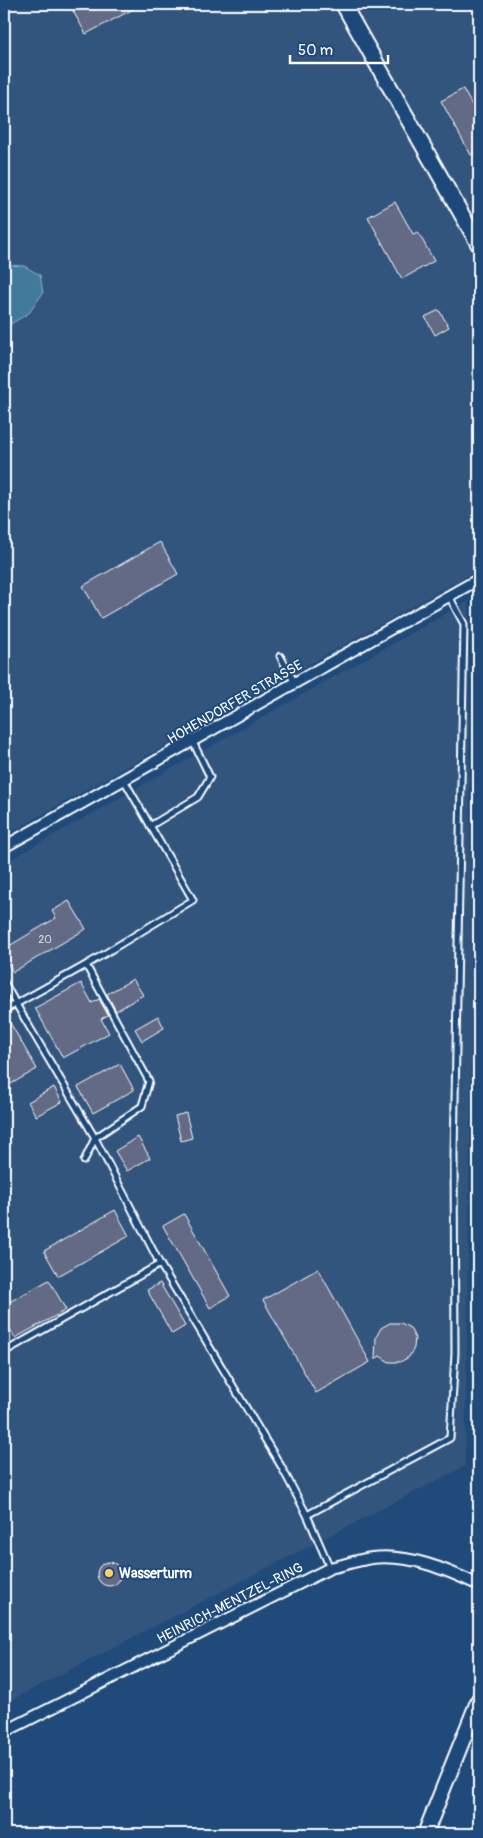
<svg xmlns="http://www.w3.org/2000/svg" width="483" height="1838" font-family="Pangolin,sans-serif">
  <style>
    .built { fill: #33547d }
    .water { fill: #427a9c; stroke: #8eafc4 }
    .building { fill: #626a85; stroke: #fff }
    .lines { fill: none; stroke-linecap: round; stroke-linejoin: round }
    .lane-casing { stroke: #fff; stroke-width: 9 }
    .street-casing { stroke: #fff; stroke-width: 14 }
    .secondary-casing { stroke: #fff; stroke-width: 18 }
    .lane { stroke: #1f4a7a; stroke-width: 5 }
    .street { stroke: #1f4a7a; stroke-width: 10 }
    .secondary { stroke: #1f4a7a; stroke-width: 14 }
    .poi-dot { fill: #ffd166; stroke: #1f4a7a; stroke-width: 2 }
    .labels { text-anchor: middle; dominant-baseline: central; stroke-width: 4; stroke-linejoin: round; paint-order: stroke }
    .number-label { font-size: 11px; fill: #d8dae0 }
    .street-label { font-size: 14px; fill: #fff; stroke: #1f4a7a }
    .poi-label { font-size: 14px; font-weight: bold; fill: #fff; stroke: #1f4a7a; text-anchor: start }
  </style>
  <rect width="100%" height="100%" fill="#1f4a7a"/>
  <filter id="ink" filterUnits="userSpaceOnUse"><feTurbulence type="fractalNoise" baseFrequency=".02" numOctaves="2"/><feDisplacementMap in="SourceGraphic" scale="10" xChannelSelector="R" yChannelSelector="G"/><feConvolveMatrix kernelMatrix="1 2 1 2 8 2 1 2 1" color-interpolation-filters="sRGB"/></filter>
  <g filter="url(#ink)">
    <g class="built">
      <path d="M4 4H479V569L4 836Z"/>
      <path d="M468 601 472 1004 465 1466 4 1704V863Z"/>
    </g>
    <path class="water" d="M8 265 24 266 40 275 43 293 29 313 4 328V269Z"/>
    <g class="building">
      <path d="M87 4H143L86 34 73 11Z"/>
      <path d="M463 89 479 118V150L471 155 441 101Z"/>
      <path d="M395 202 413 234 418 232 434 261 402 279 368 217Z"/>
      <path d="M439 310 449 327 435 335 425 317Z"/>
      <path d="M160 542 178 574 101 618 83 586Z"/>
      <path d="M69 901 86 929 13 972 4 958V949L56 918 52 911Z"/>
      <path d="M133 979 143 995 116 1011 107 994Z"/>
      <path d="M81 983 92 1003 99 999 108 1015 101 1019 109 1033 63 1058 35 1008Z"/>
      <path d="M4 1014H5L37 1069 4 1088Z"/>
      <path d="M158 1016 164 1028 142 1041 135 1029Z"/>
      <path d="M120 1064 134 1090 93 1113 78 1087Z"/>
      <path d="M54 1087 62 1102 36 1116 28 1102Z"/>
      <path d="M186 1113 192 1138 181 1141 175 1116Z"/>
      <path d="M138 1137 150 1158 127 1171 115 1151Z"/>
      <path d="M115 1210 129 1236 58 1276 44 1251Z"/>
      <path d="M184 1214 230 1296 210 1308 163 1226Z"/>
      <path d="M318 1269 370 1362 316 1393 263 1300Z"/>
      <path d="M49 1280 66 1310 15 1338 4 1318V1305Z"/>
      <path d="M160 1283 185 1326 172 1334 147 1290Z"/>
      <path d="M390 1323H401L410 1328 415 1338 414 1348 409 1357 400 1362H389L380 1356 375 1359 376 1337 381 1328Z"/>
      <circle cx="109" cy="1574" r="12"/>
    </g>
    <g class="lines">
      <g class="lane-casing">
        <g id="lane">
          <path d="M280 656 295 683"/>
          <path d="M124 780 193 900 86 965 16 1004 95 1138 160 1264"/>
          <path d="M150 826 198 797 210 777 193 742"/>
          <path d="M4 982 16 1004 4 1010"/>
          <path d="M84 1161 95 1138 142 1106 149 1081 86 965"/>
          <path d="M4 1351V1352L160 1264 281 1466 307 1515 330 1568"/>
          <path d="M307 1515 450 1438 455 1353 454 1154 464 624 449 596"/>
        </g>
      </g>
      <g class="street-casing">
        <g id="street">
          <path d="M4 847 479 579"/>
          <path d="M4 1732 330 1568C344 1565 358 1560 372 1558 410 1554 445 1569 479 1585"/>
        </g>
      </g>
      <g class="secondary-casing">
        <g id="secondary">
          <path d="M343 4 479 245"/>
          <path d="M425 1834 479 1699"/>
        </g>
      </g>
      <use href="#lane" class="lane"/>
      <use href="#street" class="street"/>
      <use href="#secondary" class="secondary"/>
    </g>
  </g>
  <circle class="poi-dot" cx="109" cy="1573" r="5"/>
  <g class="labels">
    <g class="number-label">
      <text x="45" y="939">20</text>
    </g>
    <g class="street-label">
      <text transform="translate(235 702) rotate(-30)">HOHENDORFER STRASSE</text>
      <text transform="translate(230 1603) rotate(-27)">HEINRICH-MENTZEL-RING</text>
    </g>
    <g class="poi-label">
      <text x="119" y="1573">Wasserturm</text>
    </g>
  </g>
  <rect width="483" height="1838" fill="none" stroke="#1f4a7a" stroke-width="20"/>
  <rect x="10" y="10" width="463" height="1818" fill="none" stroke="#fff" stroke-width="2" filter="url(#ink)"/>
  <path d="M290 55v8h98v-8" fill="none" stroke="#ffffff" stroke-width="2.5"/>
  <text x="298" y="55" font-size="15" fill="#ffffff" stroke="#1f4a7a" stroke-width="4" paint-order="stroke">50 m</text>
</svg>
